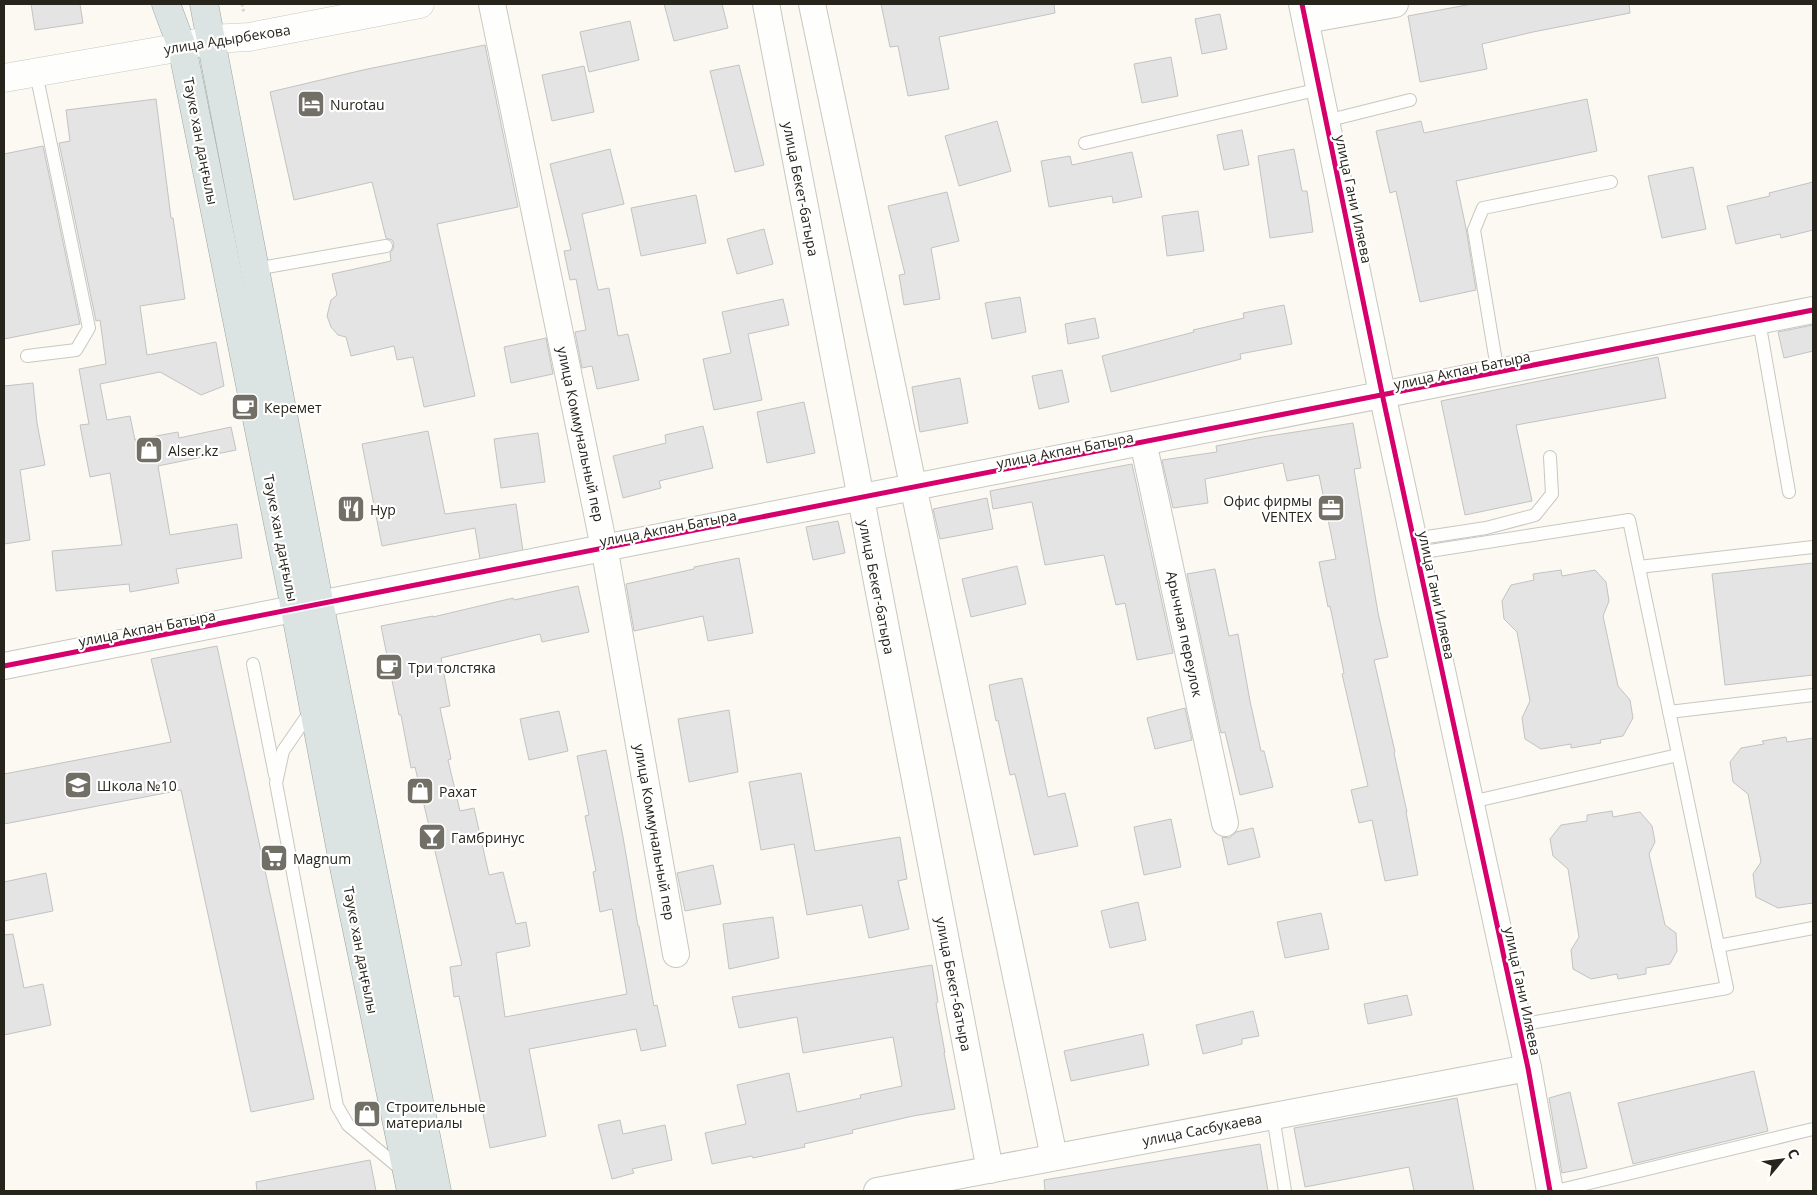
<svg xmlns="http://www.w3.org/2000/svg" width="1817" height="1195" font-family="'Open Sans',sans-serif">
  <style>
    .building { fill: #e5e4e5; stroke: #c3c3c3 }
    .lines { fill: none; stroke-linecap: round; stroke-linejoin: round }
    .lane-casing { stroke: #c9c7c0; stroke-width: 14 }
    .street-casing { stroke: #c9c7c0; stroke-width: 28 }
    .secondary-casing { stroke: #c9c7c0; stroke-width: 29 }
    .primary-casing { stroke: #99a4a0; stroke-width: 29 }
    .path { stroke: #d6d6d3; stroke-width: 3; stroke-dasharray: 2.5 2.5; stroke-linecap: butt }
    .lane { stroke: #fefefd; stroke-width: 12 }
    .street { stroke: #fefefd; stroke-width: 26 }
    .secondary { stroke: #fefefd; stroke-width: 28 }
    .primary { stroke: #dce4e3; stroke-width: 28 }
    .cycleway-casing { stroke: #fff; stroke-width: 8 }
    .cycleway { stroke: #d6006c; stroke-width: 5 }
    .labels { text-anchor: middle; dominant-baseline: central; stroke-width: 4.5; stroke-linejoin: round; paint-order: stroke }
    .street-label { font-size: 14px; fill: #26241b; stroke: #fff }
    .poi-label { font-size: 14px; fill: #26241b; stroke: #fff; text-anchor: start }
  </style>
  <rect width="100%" height="100%" fill="#fbf9f1"/>
  <g class="building">
    <path d="M31 4H80L83 23 35 30Z"/>
    <path d="M664 4H722L728 28 674 41Z"/>
    <path d="M881 4H1054L1055 13 939 37 949 89 908 96 898 46 890 47Z"/>
    <path d="M1472 4H1629L1630 13 1533 32 1482 44 1487 69 1420 82 1408 16Z"/>
    <path d="M1220 14 1227 49 1202 54 1195 19Z"/>
    <path d="M630 21 639 60 589 72 580 32Z"/>
    <path d="M485 45 518 207 437 224 475 396 424 407 413 357 397 360 394 346 351 356 346 337 338 335 331 327 327 316 331 300 337 295 332 274 391 261 390 253 393 249 394 244 392 240 386 238 372 182 294 200 270 92 363 70Z"/>
    <path d="M1171 57 1178 96 1142 103 1134 64Z"/>
    <path d="M739 65 764 165 735 172 710 71Z"/>
    <path d="M584 66 594 112 552 121 542 75Z"/>
    <path d="M156 99 171 218H173L185 299 140 306 147 355 216 342 224 386 201 395 160 372 100 384 107 420 130 416 135 440 178 432 179 438 231 427 236 450 158 466 170 535 237 524 242 558 176 569 179 583 130 592 129 584 56 591 52 551 122 545 110 473 90 477 80 425 89 424 79 369 106 364 100 320 96 321 59 143 70 141 66 110Z"/>
    <path d="M1587 99 1597 151 1456 181 1466 228 1476 290 1420 302 1396 191 1390 193 1376 131 1421 121 1424 133Z"/>
    <path d="M997 121 1011 171 959 186 945 136Z"/>
    <path d="M1242 130 1249 165 1224 170 1217 135Z"/>
    <path d="M43 146 80 324 4 339V154Z"/>
    <path d="M610 149 624 204 582 214 598 290 609 288 618 336 628 334 639 380 597 389 592 366 582 368 575 332 586 330 576 279 570 280 564 251 571 250 550 164Z"/>
    <path d="M1294 149 1302 191H1307L1313 232 1270 238 1258 156Z"/>
    <path d="M1132 152 1142 197 1113 203 1112 196 1049 207 1041 161 1070 156 1072 165Z"/>
    <path d="M1693 167 1706 229 1662 238 1648 176Z"/>
    <path d="M1813 182V230L1781 238 1780 234 1736 244 1727 206 1770 196 1769 193Z"/>
    <path d="M947 192 959 241 931 248 940 299 904 305 899 275 905 274 888 206Z"/>
    <path d="M696 195 706 243 641 256 631 208Z"/>
    <path d="M1198 211 1204 251 1167 256 1162 216Z"/>
    <path d="M764 229 773 264 737 274 727 239Z"/>
    <path d="M1020 297 1026 332 992 339 985 303Z"/>
    <path d="M783 299 789 325 748 334 762 400 714 410 703 359 731 353 722 312Z"/>
    <path d="M1284 305 1292 344 1240 354 1241 359 1111 392 1102 356 1194 332 1193 330 1244 318 1243 313Z"/>
    <path d="M1095 318 1099 338 1068 344 1065 324Z"/>
    <path d="M1813 325V351L1784 358 1778 332Z"/>
    <path d="M546 338 553 374 511 383 504 347Z"/>
    <path d="M1658 357 1666 398 1516 425 1532 501 1465 515 1441 401Z"/>
    <path d="M1062 370 1069 402 1039 409 1032 376Z"/>
    <path d="M960 378 968 423 920 432 912 387Z"/>
    <path d="M33 383 37 423 45 465 20 470 30 540 4 544V386Z"/>
    <path d="M804 402 815 453 767 463 757 412Z"/>
    <path d="M1353 423 1361 468 1354 469 1378 613 1388 657 1374 660 1395 752 1394 753 1407 812H1406L1418 875 1385 881 1372 820 1359 823 1351 790 1368 786 1342 674 1344 673 1330 606 1328 607 1319 562 1336 559 1319 475 1287 481 1283 463 1205 479 1208 503 1173 508 1162 460 1217 452 1216 446 1263 437Z"/>
    <path d="M703 426 713 468 659 481 661 488 623 498 613 456 666 443 665 435Z"/>
    <path d="M428 431 445 514 516 504 523 551 480 559 475 528 382 546 362 444Z"/>
    <path d="M538 433 545 482 501 488 494 439Z"/>
    <path d="M1132 464 1173 653 1137 660 1125 603 1116 605 1104 555 1045 565 1032 502 993 509 990 491Z"/>
    <path d="M987 498 993 529 940 539 933 509Z"/>
    <path d="M838 521 845 553 813 560 806 527Z"/>
    <path d="M739 558 753 633 708 641 703 616 634 631 626 584 694 569V567Z"/>
    <path d="M1813 563V675L1725 685 1712 574Z"/>
    <path d="M1017 566 1026 604 971 617 962 579Z"/>
    <path d="M1215 569 1229 636 1238 634 1250 701 1261 751H1264L1273 787 1240 795 1225 732 1221 733 1187 574Z"/>
    <path d="M1561 570 1562 576 1595 570 1606 582 1609 601 1603 616 1618 686 1630 700 1633 718 1623 736 1600 740 1601 743 1571 748V744L1541 749 1525 739 1522 718 1530 701 1517 632 1504 619 1502 601 1511 585 1534 580 1533 574Z"/>
    <path d="M578 586 589 632 542 642 540 634 441 658 450 706 440 708 451 759 448 760 460 811 474 808 489 875 503 872 516 924 526 922 530 946 496 953 505 1017 627 994 612 909 600 912 593 872 596 871 585 816 589 815 577 756 606 750 623 837 638 926H639L654 1006 657 1005 666 1046 641 1051 636 1029 529 1049 546 1136 490 1148 459 996 454 997 450 967 462 965 415 767 411 768 401 715H399L381 626 433 616V617L513 598 514 600Z"/>
    <path d="M217 646 314 1099 251 1112 181 790 4 824V774L171 742 151 659Z"/>
    <path d="M1022 678 1048 797 1065 793 1078 846 1034 855 1015 774 1010 775 998 720 996 721 989 685Z"/>
    <path d="M1185 708 1192 740 1155 749 1147 718Z"/>
    <path d="M729 710 738 772 689 782 678 719Z"/>
    <path d="M559 711 568 751 529 760 520 719Z"/>
    <path d="M1786 737 1787 742 1813 738V903L1778 908 1756 897 1753 874 1761 862 1748 794 1733 782 1730 762 1741 748 1764 744 1762 741Z"/>
    <path d="M801 773 815 851 900 837 907 879 898 881 909 929 869 938 862 905 807 915 794 844 761 850 749 782Z"/>
    <path d="M1612 811 1613 817 1640 812 1652 826 1655 842 1649 854 1665 925 1676 933 1677 951 1670 964 1646 968V974L1618 979 1617 974 1591 979 1573 969 1571 950 1579 937 1568 869 1553 856 1550 839 1561 825 1587 821V815Z"/>
    <path d="M1171 819 1181 867 1144 875 1134 827Z"/>
    <path d="M1253 828 1260 857 1228 865 1222 837 1229 838 1236 832Z"/>
    <path d="M713 865 721 904 685 911 677 873Z"/>
    <path d="M46 873 53 911 4 921V882Z"/>
    <path d="M1138 902 1146 940 1110 948 1101 911Z"/>
    <path d="M1321 913 1329 949 1285 958 1277 922Z"/>
    <path d="M773 917 779 958 729 969 723 924Z"/>
    <path d="M13 934 24 988 43 984 51 1025 4 1035V935Z"/>
    <path d="M932 965 938 1002 936 1003 945 1053H944L955 1109 913 1116 852 1130 853 1133 804 1144 805 1147 753 1158 752 1156 712 1164 705 1133 746 1124 737 1085 789 1073 797 1112 861 1098 860 1095 902 1086 893 1037 803 1053 797 1017 739 1028 732 997Z"/>
    <path d="M1407 995 1412 1015 1368 1024 1364 1004Z"/>
    <path d="M1253 1011 1259 1036 1242 1039V1044L1203 1054 1196 1025Z"/>
    <path d="M1143 1034 1149 1065 1071 1081 1064 1051Z"/>
    <path d="M1754 1071 1768 1131 1633 1164 1618 1103Z"/>
    <path d="M1570 1092 1587 1168 1562 1173 1549 1098Z"/>
    <path d="M1457 1098 1474 1191H1414L1409 1167 1305 1187 1294 1128Z"/>
    <path d="M620 1120 623 1134 665 1125 672 1160 632 1169 634 1173 612 1179 598 1125Z"/>
    <path d="M1260 1144 1268 1191H1045L1044 1180Z"/>
    <path d="M370 1160 376 1191H257L256 1182Z"/>
  </g>
  <g class="lines">
    <g class="lane-casing">
      <g id="lane">
        <path d="M1326 121 1410 100"/>
        <path d="M1085 143 1320 89"/>
        <path d="M255 269 386 246"/>
        <path d="M1759 321 1789 492"/>
        <path d="M27 356 76 350 89 328 36 73"/>
        <path d="M1498 374 1474 230 1483 208 1611 182"/>
        <path d="M1414 539 1486 528 1535 515 1552 494 1550 457"/>
        <path d="M1417 553 1629 520 1727 988 1519 1025"/>
        <path d="M1639 567 1813 547"/>
        <path d="M253 664 275 775"/>
        <path d="M312 709 283 751 276 783 337 1106 348 1125 402 1170"/>
        <path d="M1669 712 1813 695"/>
        <path d="M1471 802 1678 755"/>
        <path d="M1718 946 1813 928"/>
        <path d="M1273 1116 1285 1191"/>
        <path d="M1556 1191 1813 1129"/>
      </g>
    </g>
    <g class="street-casing">
      <g id="street">
        <path d="M492 4 605 552 676 954"/>
        <path d="M766 4 990 1170"/>
        <path d="M812 4 1054 1157"/>
        <path d="M1302 4 1383 398 1528 1068 1550 1191"/>
        <path d="M1306 20 1395 4"/>
        <path d="M1144 446 1225 823"/>
        <path d="M4 666C608 552 1211 433 1813 310"/>
        <path d="M877 1191 1528 1068"/>
      </g>
    </g>
    <g class="secondary-casing">
      <path id="secondary" d="M4 78 182 47 211 39 249 37 420 4"/>
    </g>
    <g class="primary-casing">
      <g id="primary">
        <path d="M166 4 182 47 291 588 344 867 411 1191"/>
        <path d="M204 4 320 607 437 1191"/>
      </g>
    </g>
    <path class="path" d="M242 4 244 13"/>
    <use href="#lane" class="lane"/>
    <use href="#street" class="street"/>
    <use href="#secondary" class="secondary"/>
    <use href="#primary" class="primary"/>
    <g class="cycleway-casing">
      <g id="cycleway">
        <path d="M1302 4 1383 398 1528 1068 1550 1191"/>
        <path d="M4 666C608 552 1211 433 1813 310"/>
      </g>
    </g>
    <use href="#cycleway" class="cycleway"/>
  </g>
  <defs>
    <g id="hotel-square" transform="scale(1.4375)"><rect x="-9" y="-9" width="18" height="18" rx="4" fill="#716f66" stroke="#fff"/><path d="M-6-4.5h1.5V1H6V5H4.5V3h-9V5H-6ZM-4 0a1.8 1.8 0 1 1 3.6 0ZM.5 0V-2.5h3Q6-2.5 6 0Z" fill="#fff"/></g>
    <g id="cafe-square" transform="scale(1.4375)"><rect x="-9" y="-9" width="18" height="18" rx="4" fill="#716f66" stroke="#fff"/><path d="M-5.5-4.5H6V0H3Q3 3.5 0 3.5H-2.5Q-5.5 3.5-5.5 0ZM3-3.2v2h1.7v-2ZM-6 4.5H4V6H-6Z" fill="#fff"/></g>
    <g id="shop-square" transform="scale(1.4375)"><rect x="-9" y="-9" width="18" height="18" rx="4" fill="#716f66" stroke="#fff"/><path d="M-5-2.5h2.3a2.7 3.5 0 0 1 5.4 0H5L5.5 6h-11ZM-1.5-2.5h3a1.5 2.3 0 0 0-3 0Z" fill="#fff"/></g>
    <g id="office-square" transform="scale(1.4375)"><rect x="-9" y="-9" width="18" height="18" rx="4" fill="#716f66" stroke="#fff"/><path d="M-6-3h4V-5.5h4V-3h4V5H-6ZM-1-4.5V-3h2v-1.5ZM-6 0V1H6V0Z" fill="#fff"/></g>
    <g id="restaurant-square" transform="scale(1.4375)"><rect x="-9" y="-9" width="18" height="18" rx="4" fill="#716f66" stroke="#fff"/><path d="M-5-6h1v4h1v-4h1v4h1v-4h1v5L-1.5 .5V6h-2V.5L-5-1ZM5-6V6H3V1.5H1.5Q1.5-4 5-6Z" fill="#fff"/></g>
    <g id="school-square" transform="scale(1.4375)"><rect x="-9" y="-9" width="18" height="18" rx="4" fill="#716f66" stroke="#fff"/><path d="M0-5L7-2L0 1L-7-2ZM-4 1L0 2.5L4 1V4Q0 6-4 4Z" fill="#fff"/></g>
    <g id="bar-square" transform="scale(1.4375)"><rect x="-9" y="-9" width="18" height="18" rx="4" fill="#716f66" stroke="#fff"/><path d="M-6-5H6L.8 .8V4.5H3.5V6h-7V4.5H-.8V.8Z" fill="#fff"/></g>
    <g id="supermarket-square" transform="scale(1.4375)"><rect x="-9" y="-9" width="18" height="18" rx="4" fill="#716f66" stroke="#fff"/><path d="M-6-5.5h2.5l.6 2H6L4.5 2H-2.5L-4.4-4H-6ZM-1.5 3.2a1.3 1.3 0 1 0 .1 0ZM3 3.2a1.3 1.3 0 1 0 .1 0Z" fill="#fff"/></g>
  </defs>
  <g fill-rule="evenodd">
    <use href="#hotel-square" x="311" y="104"/>
    <use href="#cafe-square" x="245" y="407"/>
    <use href="#shop-square" x="149" y="450"/>
    <use href="#office-square" x="1331" y="508"/>
    <use href="#restaurant-square" x="351" y="509"/>
    <use href="#cafe-square" x="389" y="667"/>
    <use href="#school-square" x="78" y="785"/>
    <use href="#shop-square" x="420" y="791"/>
    <use href="#bar-square" x="432" y="837"/>
    <use href="#supermarket-square" x="274" y="858"/>
    <use href="#shop-square" x="367" y="1114"/>
  </g>
  <g class="labels">
    <g class="street-label">
      <text transform="translate(227 39) rotate(-9)">улица Адырбекова</text>
      <text transform="translate(201 141) rotate(79)">Тәуке хан даңғылы</text>
      <text transform="translate(801 189) rotate(79)">улица Бекет-батыра</text>
      <text transform="translate(1354 199) rotate(78)">улица Гани Иляева</text>
      <text transform="translate(1462 370) rotate(-12)">улица Акпан Батыра</text>
      <text transform="translate(581 434) rotate(78)">улица Коммунальный пер</text>
      <text transform="translate(1065 450) rotate(-11)">улица Акпан Батыра</text>
      <text transform="translate(668 528) rotate(-11)">улица Акпан Батыра</text>
      <text transform="translate(281 538) rotate(79)">Тәуке хан даңғылы</text>
      <text transform="translate(877 587) rotate(79)">улица Бекет-батыра</text>
      <text transform="translate(1437 595) rotate(78)">улица Гани Иляева</text>
      <text transform="translate(147 628) rotate(-11)">улица Акпан Батыра</text>
      <text transform="translate(1185 634) rotate(78)">Арычная переулок</text>
      <text transform="translate(655 832) rotate(80)">улица Коммунальный пер</text>
      <text transform="translate(361 950) rotate(79)">Тәуке хан даңғылы</text>
      <text transform="translate(954 984) rotate(79)">улица Бекет-батыра</text>
      <text transform="translate(1523 991) rotate(78)">улица Гани Иляева</text>
      <text transform="translate(1202 1129) rotate(-11)">улица Сасбукаева</text>
    </g>
    <g class="poi-label">
      <text x="330" y="104">Nurotau</text>
      <text x="264" y="407">Керемет</text>
      <text x="168" y="450">Alser.kz</text>
      <text x="1312" y="500" text-anchor="end">Офис фирмы<tspan x="1312" dy="16">VENTEX</tspan></text>
      <text x="370" y="509">Нур</text>
      <text x="408" y="667">Три толстяка</text>
      <text x="97" y="785">Школа №10</text>
      <text x="439" y="791">Рахат</text>
      <text x="451" y="837">Гамбринус</text>
      <text x="293" y="858">Magnum</text>
      <text x="386" y="1106">Строительные<tspan x="386" dy="16">материалы</tspan></text>
    </g>
  </g>
  <rect width="1817" height="1195" fill="none" stroke="#26241b" stroke-width="10"/>
  <g transform="translate(1782 1160) rotate(61)" stroke="#ffffff" stroke-width="4" paint-order="stroke">
  <path d="M0-4L9 19L0 12L-9 19Z" fill="#26241b"/>
  <text y="-8" font-size="14" font-weight="bold" text-anchor="middle" fill="#26241b">С</text>
  </g>
</svg>
